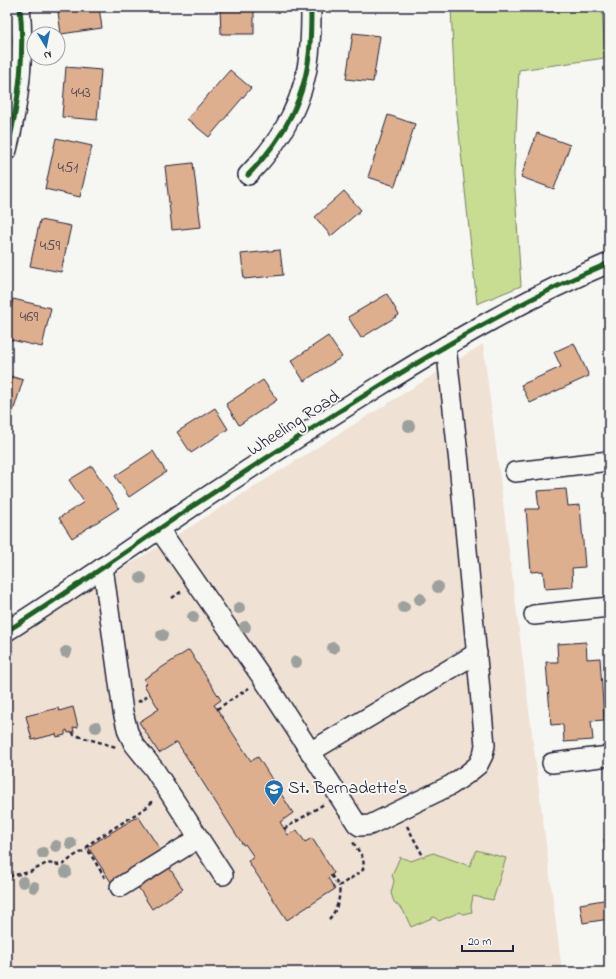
<svg xmlns="http://www.w3.org/2000/svg" width="616" height="979" font-family="'Indie Flower',sans-serif">
  <style>
    .built { fill: #efe1d4 }
    .green { fill: #c9dd92; stroke: #768066 }
    .building { fill: #deaf8f; stroke: #22223b }
    .lines { fill: none; stroke-linecap: round; stroke-linejoin: round }
    .minor-casing { stroke: #22223b; stroke-width: 22 }
    .path { stroke: #22223b; stroke-width: 2.5; stroke-dasharray: 4 3; stroke-linecap: butt }
    .minor { stroke: #f6f6f2; stroke-width: 19 }
    .cycleway-casing { stroke: #f6f6f2; stroke-width: 8 }
    .cycleway { stroke: #1b5e20; stroke-width: 5 }
    .tree { fill: #9da09c }
    .labels { text-anchor: middle; dominant-baseline: central; stroke-width: 4; stroke-linejoin: round; paint-order: stroke }
    .number-label { font-size: 16px; fill: #514550 }
    .street-label { font-size: 18px; fill: #22223b; stroke: #f6f6f2 }
    .poi-label { font-size: 18px; fill: #22223b; stroke: #f6f6f2; text-anchor: start }
  </style>
  <rect width="100%" height="100%" fill="#f6f6f2"/>
  <filter id="ink" filterUnits="userSpaceOnUse"><feTurbulence type="fractalNoise" baseFrequency=".025" numOctaves="2"/><feDisplacementMap in="SourceGraphic" scale="8" xChannelSelector="R" yChannelSelector="G"/><feConvolveMatrix kernelMatrix="1 2 1 2 8 2 1 2 1" color-interpolation-filters="sRGB"/></filter>
  <g filter="url(#ink)">
    <path class="built" d="M483 344 562 972H7V641Z"/>
    <g class="green">
      <path d="M451 7H602L605 58 519 70 514 175 521 286 477 304 455 95Z"/>
      <path d="M476 850 506 858 493 900 473 896 471 907 472 912 463 914 460 912 439 921 434 917 411 927 403 910 394 902 391 893 394 881 392 875 400 857 411 861 433 853 470 866Z"/>
    </g>
    <g class="building">
      <path d="M99 7 102 28 61 34 58 12Z"/>
      <path d="M220 7H254V34H221Z"/>
      <path d="M353 33 380 36 373 82 346 79Z"/>
      <path d="M66 67 101 70 97 120 62 117Z"/>
      <path d="M230 70 251 88 209 137 187 119Z"/>
      <path d="M388 115 415 124 395 186 368 177Z"/>
      <path d="M537 133 570 145 554 189 521 177Z"/>
      <path d="M56 138 92 146 80 197 45 189Z"/>
      <path d="M193 163 201 227 172 230 165 166Z"/>
      <path d="M344 191 361 210 331 236 315 217Z"/>
      <path d="M40 220 71 226 61 272 30 266Z"/>
      <path d="M280 250 283 275 244 279 241 254Z"/>
      <path d="M387 294 399 315 361 338 348 317Z"/>
      <path d="M13 299 51 308 42 347 7 339V325Z"/>
      <path d="M328 336 342 357 304 381 291 361Z"/>
      <path d="M574 343 589 376 530 403 521 385 561 367 554 352Z"/>
      <path d="M7 375 23 380 8 428 7 427Z"/>
      <path d="M263 380 277 400 239 425 226 404Z"/>
      <path d="M215 408 228 429 191 453 177 432Z"/>
      <path d="M153 451 166 472 129 497 115 476Z"/>
      <path d="M92 466 119 508 72 538 59 518 84 502 69 480Z"/>
      <path d="M566 489 568 506 580 505 585 567 572 568 573 587 545 589 543 571 531 572 526 509H539L537 491Z"/>
      <path d="M586 642 587 659 600 658 604 720 591 721 593 740 564 742 563 724 551 725 546 662H558L557 644Z"/>
      <path d="M189 650 221 700 214 705 217 709 251 761 258 757 293 813 280 822 288 835 297 830 305 842 312 838 334 873 328 878 335 889 287 920 248 861 254 857 245 844 243 845 177 742 159 753 139 722 159 709 144 685 146 683 144 679Z"/>
      <path d="M73 707 78 727 73 728 74 732 68 733 67 730 65 731V735L57 737 56 734 32 740 26 716 58 708 59 711Z"/>
      <path d="M138 816 161 851 111 882 88 847Z"/>
      <path d="M604 839H609V860H607Z"/>
      <path d="M169 867 183 889 152 909 138 887Z"/>
      <path d="M609 899V919L583 923 580 904Z"/>
    </g>
    <g class="lines">
      <g class="minor-casing">
        <g id="minor">
          <path d="M7 150C19 103 25 55 20 7"/>
          <path d="M248 175C284 138 307 97 310 44 311 32 311 19 311 7"/>
          <path d="M515 472 609 461"/>
          <path d="M159 529 268 686 357 824 360 826 370 825 451 785 467 774 478 765 483 755 485 745 459 463 446 346"/>
          <path d="M103 567 123 712 128 732 134 744 154 769 223 875"/>
          <path d="M534 615 609 607"/>
          <path d="M7 631C72 590 135 545 199 502 258 463 317 425 378 387 452 341 528 297 609 263"/>
          <path d="M310 752 477 653"/>
          <path d="M552 763 609 756"/>
          <path d="M120 887 199 838"/>
        </g>
      </g>
      <g class="path">
        <path d="M172 598 182 591"/>
        <path d="M138 702 150 694"/>
        <path d="M217 709 249 688"/>
        <path d="M73 732 74 735 116 747"/>
        <path d="M407 826 423 856"/>
        <path d="M284 829 324 804"/>
        <path d="M331 875 339 886"/>
        <path d="M9 876 30 872 47 863 59 865 64 864 74 856 87 849"/>
        <path d="M105 878 88 850 87 847 89 844 147 807 153 801"/>
        <path d="M329 919C337 911 341 896 339 886L362 871 364 867 363 858 353 842"/>
      </g>
      <use href="#minor" class="minor"/>
      <g class="cycleway-casing">
        <g id="cycleway">
          <path d="M7 150C19 103 25 55 20 7"/>
          <path d="M248 175C284 138 307 97 310 44 311 32 311 19 311 7"/>
          <path d="M7 631C72 590 135 545 199 502 258 463 317 425 378 387 452 341 528 297 609 263"/>
        </g>
      </g>
      <use href="#cycleway" class="cycleway"/>
    </g>
    <g class="tree">
      <circle cx="409" cy="426" r="6"/>
      <circle cx="141" cy="578" r="6"/>
      <circle cx="438" cy="587" r="6"/>
      <circle cx="420" cy="599" r="6"/>
      <circle cx="404" cy="607" r="6"/>
      <circle cx="239" cy="608" r="6"/>
      <circle cx="193" cy="617" r="6"/>
      <circle cx="245" cy="627" r="6"/>
      <circle cx="162" cy="635" r="6"/>
      <circle cx="333" cy="648" r="6"/>
      <circle cx="66" cy="652" r="6"/>
      <circle cx="296" cy="662" r="6"/>
      <circle cx="96" cy="727" r="6"/>
      <circle cx="71" cy="844" r="6"/>
      <circle cx="56" cy="846" r="6"/>
      <circle cx="43" cy="853" r="6"/>
      <circle cx="66" cy="872" r="6"/>
      <circle cx="23" cy="882" r="6"/>
      <circle cx="34" cy="887" r="6"/>
    </g>
  </g>
  <defs>
    <g id="school-pin" transform="scale(1)"><path d="M0 17L-7.5 6A9.5 9.5 0 1 1 7.5 6Z" fill="#1f6fb2" stroke="#f6f6f2"/><path d="M0-5L7-2L0 1L-7-2ZM-4 1L0 2.5L4 1V4Q0 6-4 4Z" fill="#fff"/></g>
  </defs>
  <g fill-rule="evenodd">
    <use href="#school-pin" x="274" y="789"/>
  </g>
  <g class="labels">
    <g class="number-label">
      <text x="81" y="93">443</text>
      <text x="68" y="168">451</text>
      <text x="50" y="246">459</text>
      <text x="29" y="317">469</text>
    </g>
    <g class="street-label">
      <text transform="translate(294 424) rotate(-33)">Wheeling Road</text>
    </g>
    <g class="poi-label">
      <text x="288" y="789">St. Bernadette's</text>
    </g>
  </g>
  <rect width="616" height="979" fill="none" stroke="#f6f6f2" stroke-width="24"/>
  <rect x="12" y="12" width="592" height="955" fill="none" stroke="#22223b" stroke-width="1.5" filter="url(#ink)"/>
  <g transform="translate(46 46) rotate(170)"><circle r="19" fill="#f6f6f2" stroke="#a1a1a9"/>
  <path d="M0-3L7 15L0 10L-7 15Z" fill="#1f6fb2"/>
  <text y="-6" font-size="11" font-weight="bold" text-anchor="middle" fill="#22223b">N</text>
  </g>
  <path d="M462 945v6h51v-6" fill="none" stroke="#22223b" stroke-width="2"/>
  <text x="468" y="945" font-size="12" fill="#22223b" stroke="#f6f6f2" stroke-width="3" paint-order="stroke">20 m</text>
</svg>
